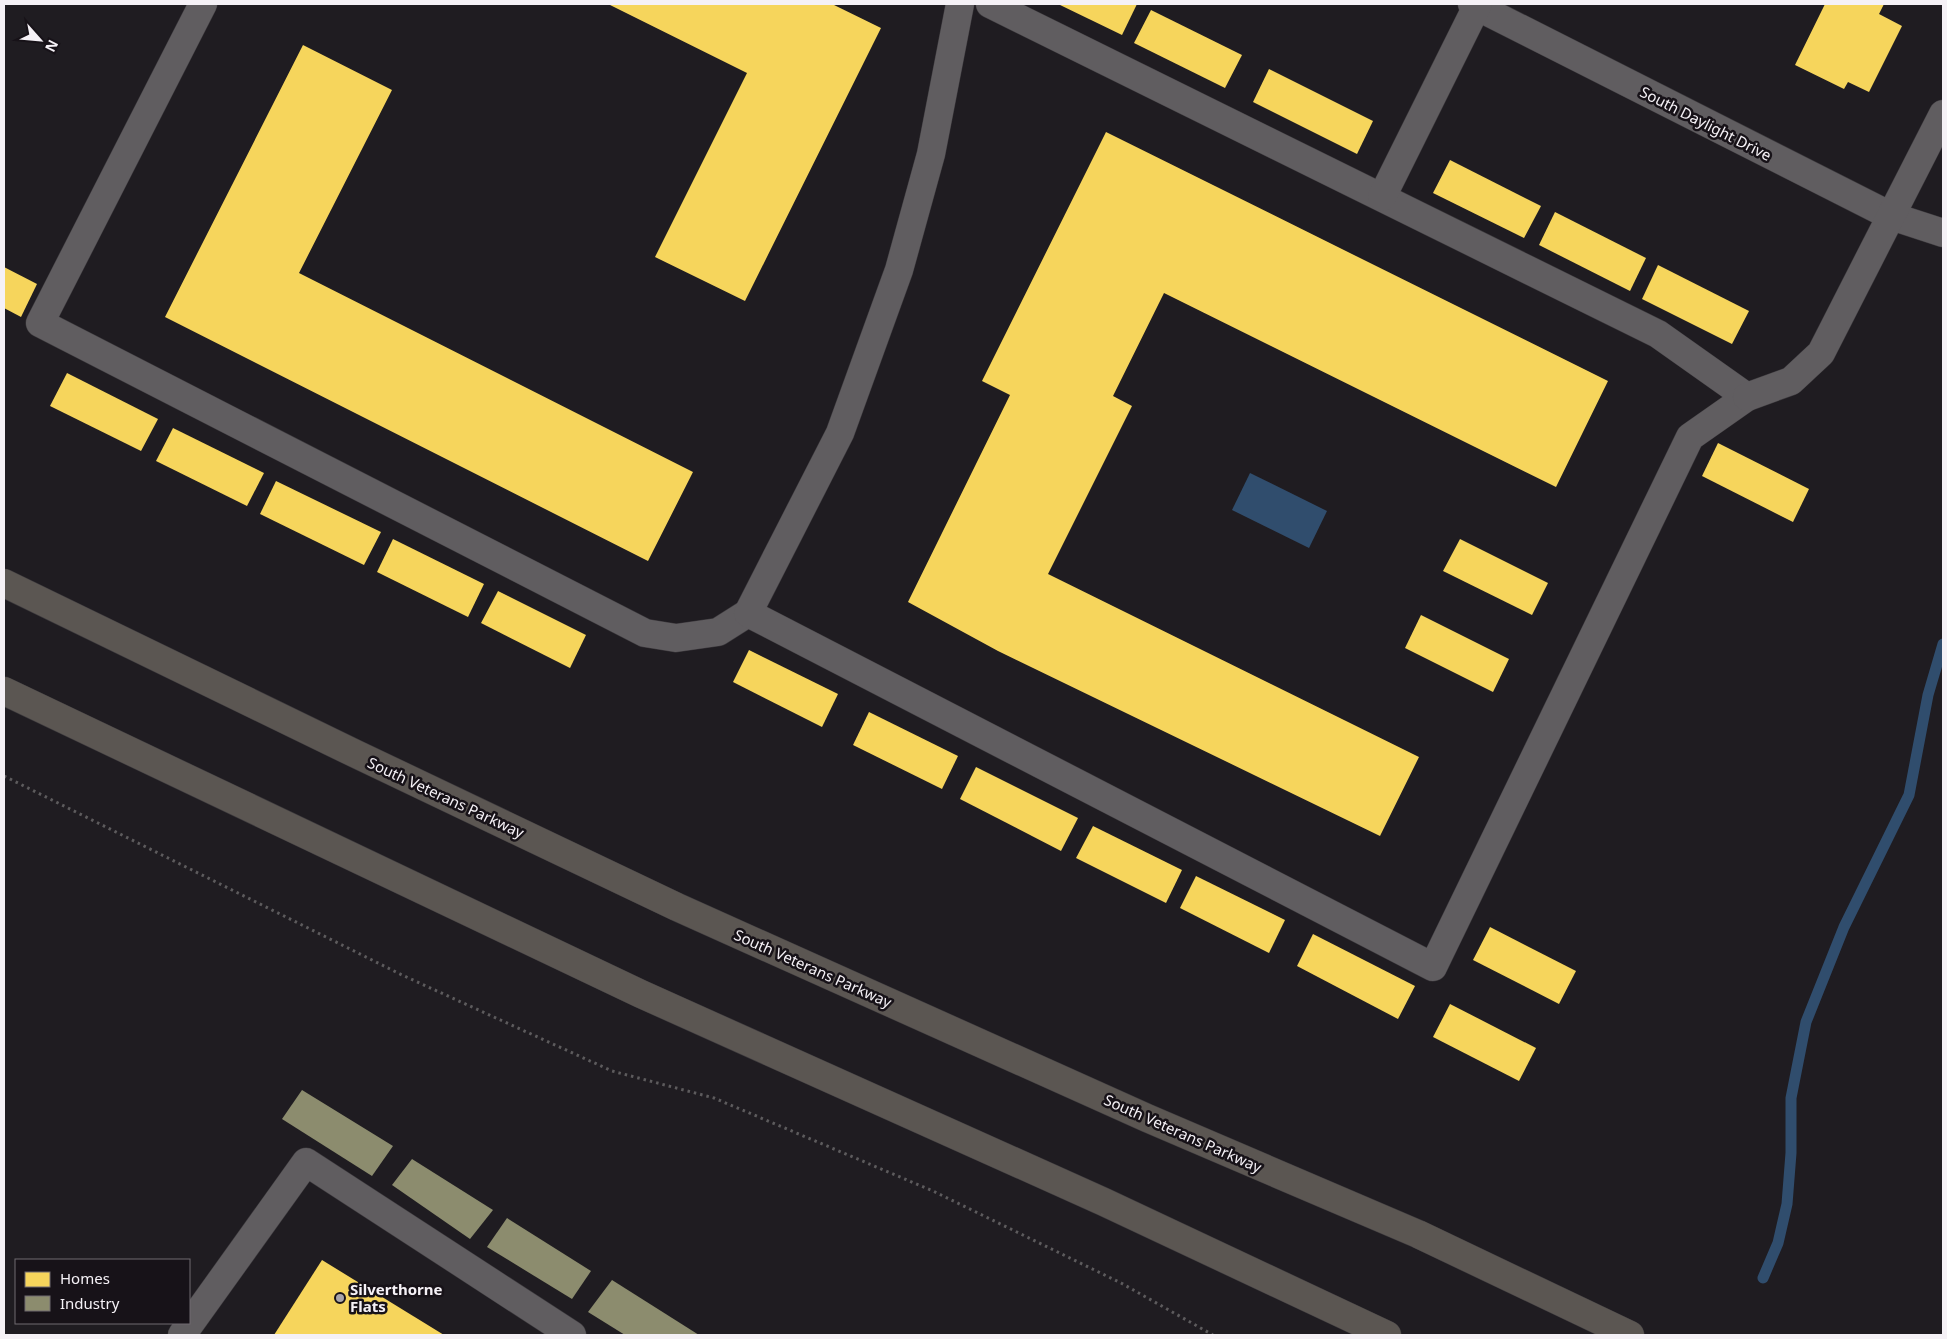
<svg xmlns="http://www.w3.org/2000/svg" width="1947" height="1339" font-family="'Noto Sans',sans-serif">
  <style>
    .water { fill: #304d6d }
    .homes { fill: #f6d55c }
    .industry { fill: #8c8c6e }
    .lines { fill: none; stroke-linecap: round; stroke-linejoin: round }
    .stream { stroke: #304d6d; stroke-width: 11 }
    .minor-casing { stroke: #3c393d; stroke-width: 29 }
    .highway-casing { stroke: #3c393d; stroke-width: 29 }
    .path { stroke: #5d5b5d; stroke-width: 3; stroke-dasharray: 2.5 4; stroke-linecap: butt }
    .minor { stroke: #605d60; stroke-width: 28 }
    .highway { stroke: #5b5652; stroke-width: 28 }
    .poi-dot { fill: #aaa6ab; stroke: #171218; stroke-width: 2 }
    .labels { text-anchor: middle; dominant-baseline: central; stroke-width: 5; stroke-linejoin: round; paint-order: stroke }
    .street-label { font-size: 15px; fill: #f5f1f6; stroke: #171218 }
    .poi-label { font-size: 15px; font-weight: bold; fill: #f5f1f6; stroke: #171218; text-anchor: start }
  </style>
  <rect width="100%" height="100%" fill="#1f1c21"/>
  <path class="water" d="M1250 473 1327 511 1309 548 1232 510Z"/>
  <g class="homes">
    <path d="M608 4H832L881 28 745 301 655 257 747 73Z"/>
    <path d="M1058 4H1137L1122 35Z"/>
    <path d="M1825 4H1884L1879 14 1902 26 1869 92 1848 82 1844 89 1795 65Z"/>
    <path d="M1151 10 1242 55 1225 88 1134 43Z"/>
    <path d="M303 45 392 90 299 273 693 472 648 561 165 317Z"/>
    <path d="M1269 69 1373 121 1357 154 1253 102Z"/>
    <path d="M1106 132 1608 381 1556 487 1164 293 1113 396 1132 406 1048 574 1419 757 1380 836 998 651 908 602 1010 395 982 381Z"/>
    <path d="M1450 160 1541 206 1524 238 1433 193Z"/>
    <path d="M1555 212 1646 258 1630 291 1539 245Z"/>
    <path d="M1658 265 1749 311 1732 344 1642 299Z"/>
    <path d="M4 267 37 284 21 317 4 308Z"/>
    <path d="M67 373 158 419 141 451 50 406Z"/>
    <path d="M173 428 264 473 247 506 156 461Z"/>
    <path d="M1718 443 1809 489 1793 522 1702 476Z"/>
    <path d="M276 481 381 532 364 565 260 514Z"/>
    <path d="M393 539 484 584 468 617 377 572Z"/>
    <path d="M1460 539 1548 583 1532 615 1443 571Z"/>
    <path d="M498 591 586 635 570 668 481 623Z"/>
    <path d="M1421 615 1509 659 1493 692 1405 648Z"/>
    <path d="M749 650 838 694 822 727 733 682Z"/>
    <path d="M869 712 958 756 942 789 853 745Z"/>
    <path d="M976 767 1078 818 1061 851 960 799Z"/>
    <path d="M1093 826 1182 870 1166 903 1076 858Z"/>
    <path d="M1196 876 1285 920 1269 953 1180 908Z"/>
    <path d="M1490 927 1576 971 1559 1004 1473 960Z"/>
    <path d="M1313 934 1415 986 1398 1019 1297 966Z"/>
    <path d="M1450 1004 1536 1048 1519 1081 1433 1037Z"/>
    <path d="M322 1260 444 1335H274Z"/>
  </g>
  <g class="industry">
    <path d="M302 1090 393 1146 372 1176 282 1119Z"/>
    <path d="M412 1159 493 1210 470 1239 392 1185Z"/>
    <path d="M507 1218 591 1271 572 1299 487 1247Z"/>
    <path d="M612 1280 699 1335H625L588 1312Z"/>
  </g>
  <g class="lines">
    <path class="stream" d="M1763 1278 1778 1243 1787 1204 1791 1153V1098L1806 1022 1844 927 1909 795 1928 695 1943 644"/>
    <g class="minor-casing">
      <g id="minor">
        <path d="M203 4 40 323 645 633 676 638 718 632 748 613"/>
        <path d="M960 4 931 154 899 270 840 433 748 613 1433 967 1690 437 1747 397 1658 334 990 4"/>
        <path d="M1472 4 1891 216 1943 233"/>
        <path d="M1382 197 1478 4"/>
        <path d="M1747 397 1791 381 1821 353 1943 114"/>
        <path d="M182 1335 306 1162 572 1335"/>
      </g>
    </g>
    <g class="highway-casing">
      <g id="highway">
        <path d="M4 583 356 754 677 907 1147 1118 1418 1234 1630 1335"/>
        <path d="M4 691 641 994 1104 1202 1387 1335"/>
      </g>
    </g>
    <path class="path" d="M4 776 402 975 612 1071 714 1098 933 1191 1121 1283 1213 1335"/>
    <use href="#minor" class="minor"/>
    <use href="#highway" class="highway"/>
  </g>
  <circle class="poi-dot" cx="340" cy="1298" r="5"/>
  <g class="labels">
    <g class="street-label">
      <text transform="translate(1706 123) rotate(27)">South Daylight Drive</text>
      <text transform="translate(446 797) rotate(25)">South Veterans Parkway</text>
      <text transform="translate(813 968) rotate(24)">South Veterans Parkway</text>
      <text transform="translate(1183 1133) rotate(24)">South Veterans Parkway</text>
    </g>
    <g class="poi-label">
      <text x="350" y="1289">Silverthorne<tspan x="350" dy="17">Flats</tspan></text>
    </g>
  </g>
  <rect width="1947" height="1339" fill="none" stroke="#f5f1f6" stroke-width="10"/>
  <rect x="15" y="1259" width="175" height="65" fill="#171218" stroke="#706b71"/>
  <rect x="25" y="1272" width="25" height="15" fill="#f6d55c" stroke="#706b71"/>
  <text x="60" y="1284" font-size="15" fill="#f5f1f6">Homes</text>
  <rect x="25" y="1296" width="25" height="15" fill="#8c8c6e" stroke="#706b71"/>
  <text x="60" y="1309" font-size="15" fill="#f5f1f6">Industry</text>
  <g transform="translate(40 40) rotate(117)" stroke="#171218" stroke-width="4" paint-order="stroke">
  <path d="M0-4L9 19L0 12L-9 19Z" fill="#f5f1f6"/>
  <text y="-8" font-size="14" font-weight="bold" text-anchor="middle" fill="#f5f1f6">N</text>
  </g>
</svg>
